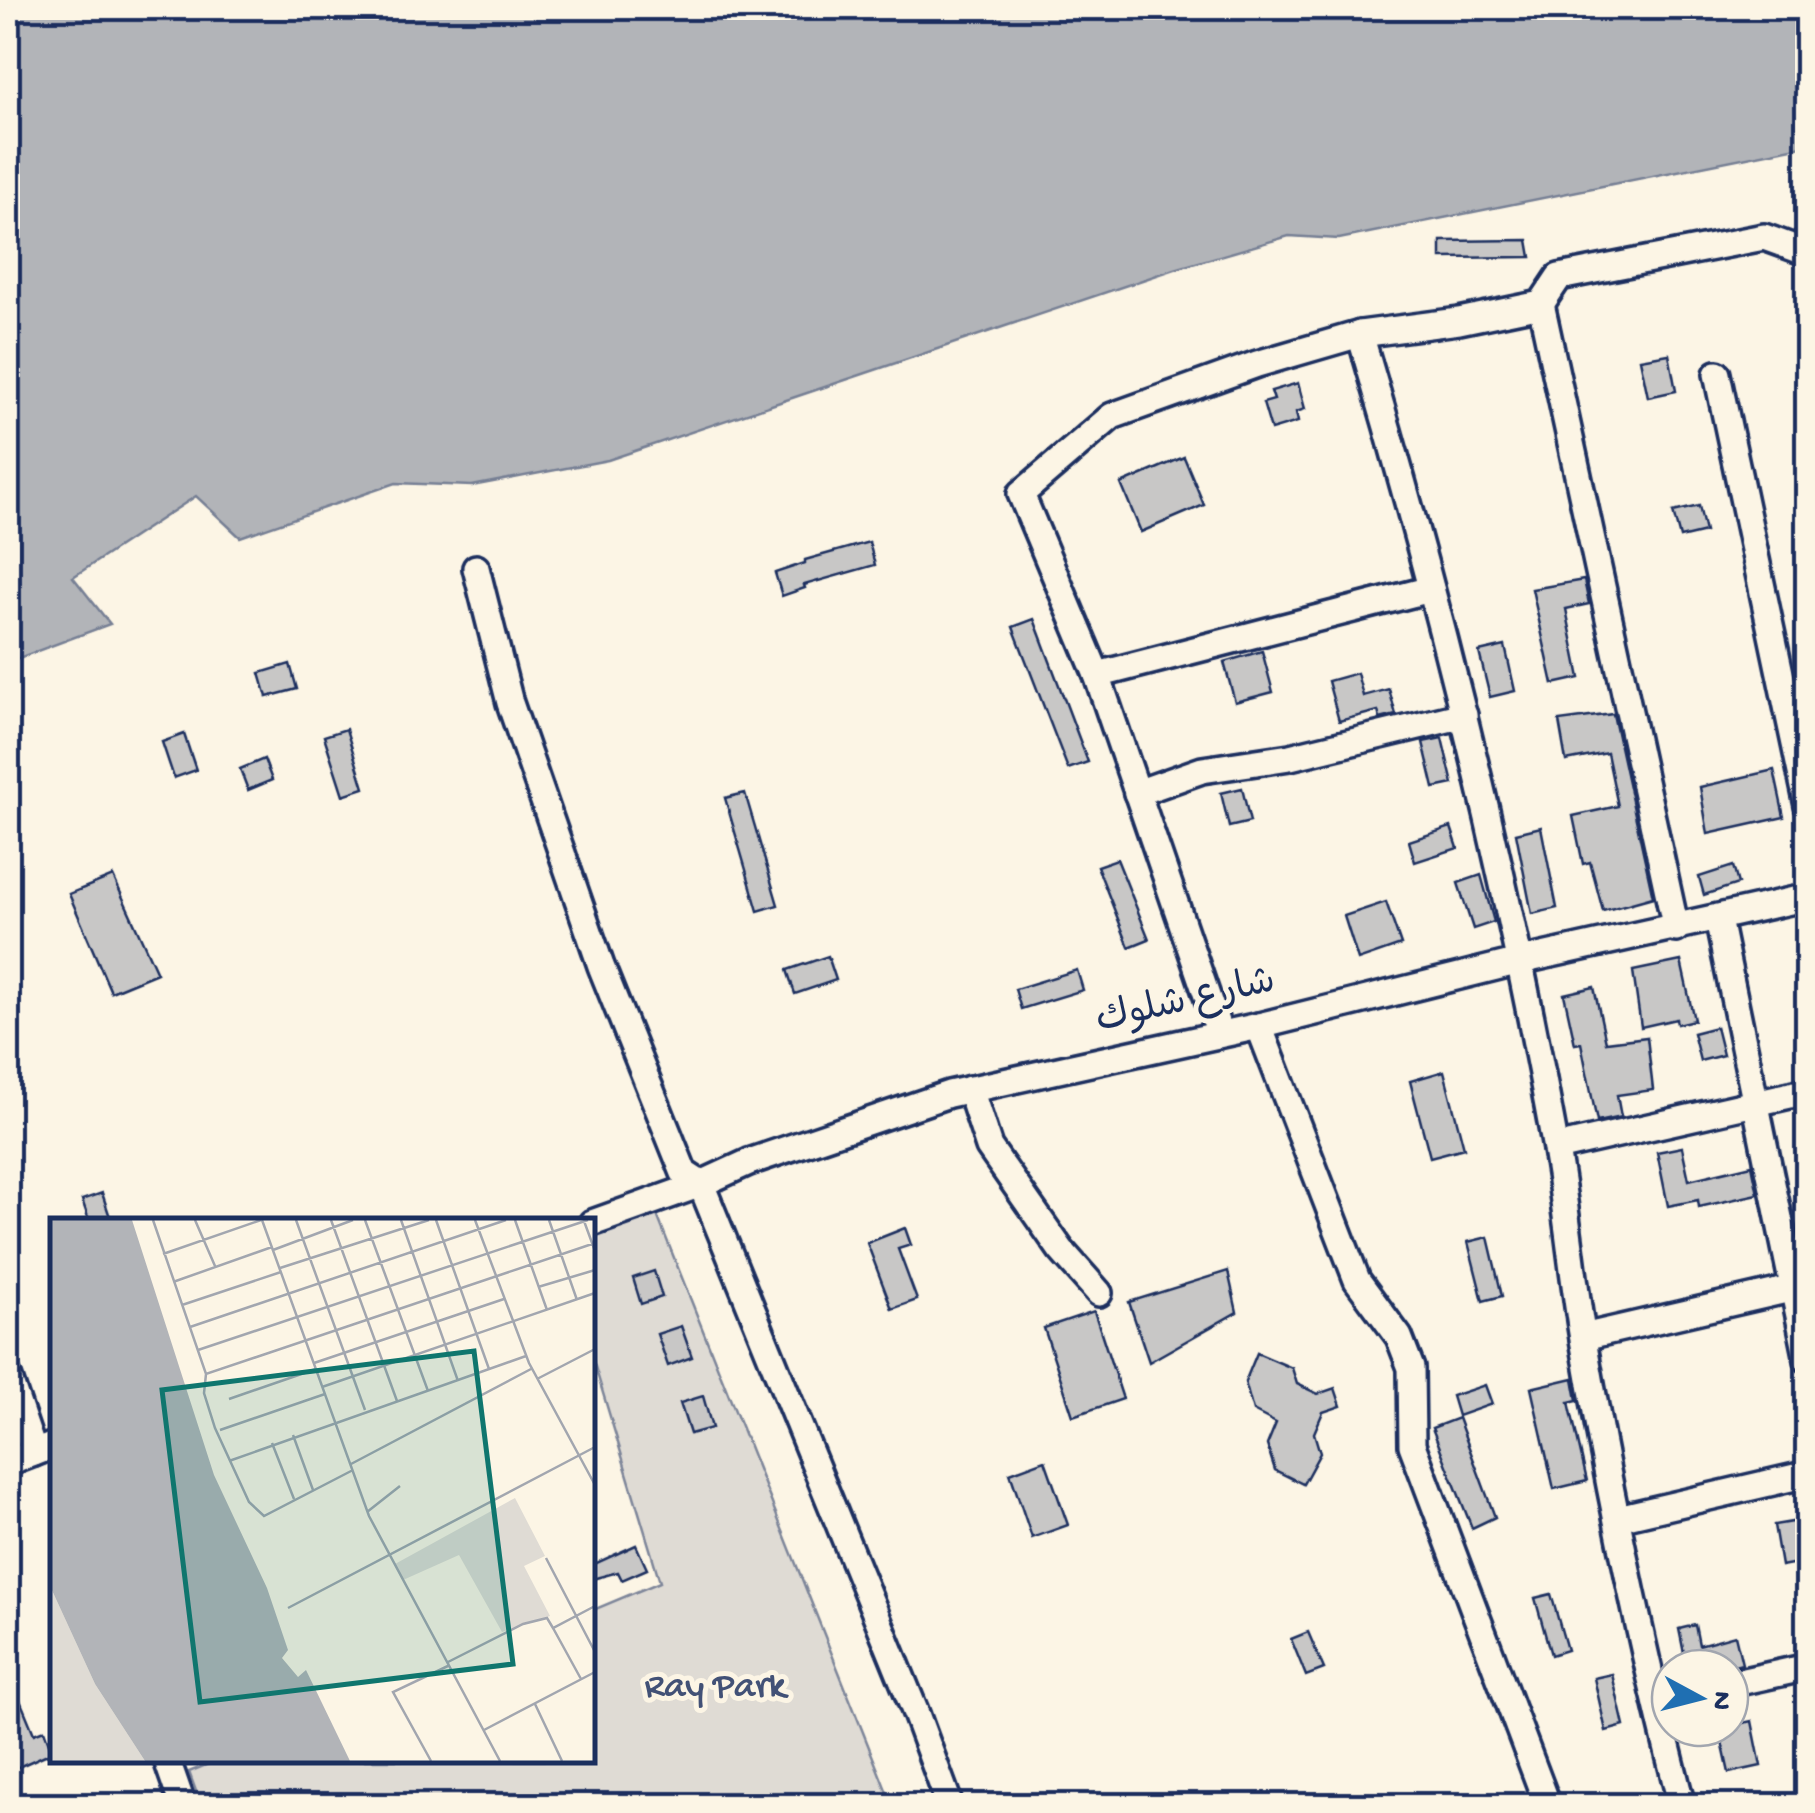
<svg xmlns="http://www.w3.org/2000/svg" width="1815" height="1813" font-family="'Gochi Hand','Playpen Sans Arabic',sans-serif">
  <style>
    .green { fill: #dfdbd4; stroke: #7d8599; stroke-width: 2.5 }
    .water { fill: #b2b4b8; stroke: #767f94; stroke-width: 2.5 }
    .building { fill: #c8c7c6; stroke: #1b2f5e; stroke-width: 2.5 }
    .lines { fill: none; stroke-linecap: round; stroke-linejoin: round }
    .minor-casing { stroke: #1b2f5e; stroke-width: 32 }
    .minor { stroke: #fcf5e5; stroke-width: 25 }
    .labels { text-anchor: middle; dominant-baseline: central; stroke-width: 10; stroke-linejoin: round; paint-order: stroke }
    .street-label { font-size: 38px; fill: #1b2f5e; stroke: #fcf5e5 }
    .park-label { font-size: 38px; fill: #425176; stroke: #fcf5e5 }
    .inset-road { fill: none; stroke: #a2a6af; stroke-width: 2.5 }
    .view { fill: #0f766e; fill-opacity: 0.15; stroke: #0f766e; stroke-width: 5 }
    .inset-edge { fill: none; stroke: #1b2f5e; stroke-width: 5 }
  </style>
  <rect width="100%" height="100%" fill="#fcf5e5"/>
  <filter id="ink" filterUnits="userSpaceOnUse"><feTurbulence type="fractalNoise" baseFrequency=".01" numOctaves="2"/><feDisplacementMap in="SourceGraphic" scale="20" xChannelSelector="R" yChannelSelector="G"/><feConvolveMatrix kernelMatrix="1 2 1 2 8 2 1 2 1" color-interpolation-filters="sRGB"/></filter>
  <g filter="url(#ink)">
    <path class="green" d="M655 1210 892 1805H201L189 1772 218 1760H592L593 1610 660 1582 593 1360V1234Z"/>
    <path class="water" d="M8 8H1807V145L1339 239 1289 236 1175 269 608 460 472 486 396 483 240 537 196 496 73 577 110 624 8 662Z"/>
    <g class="building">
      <path d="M1528 240 1531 257 1441 258V241Z"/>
      <path d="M1669 354 1676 391 1648 397 1640 359Z"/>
      <path d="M1298 383 1305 409 1296 412 1298 422 1271 430 1263 403 1274 400 1271 391Z"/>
      <path d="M1184 457 1204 505 1141 532 1121 484Z"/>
      <path d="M1699 506 1705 532 1680 538 1673 512Z"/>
      <path d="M869 542 875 565 804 585 805 588 782 596 775 573 805 563V560Z"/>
      <path d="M1584 580 1589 604 1566 609 1580 678 1553 684 1532 589Z"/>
      <path d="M1034 619 1088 762 1068 769 1013 627Z"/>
      <path d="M1505 646 1515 691 1490 697 1479 652Z"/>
      <path d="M1262 651 1273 692 1235 702 1224 662Z"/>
      <path d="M290 664 297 689 267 697 260 673Z"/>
      <path d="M1357 673 1363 696 1389 689 1396 715 1380 719 1378 711 1339 721 1328 681Z"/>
      <path d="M1613 714 1653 897 1603 911 1590 862 1583 864 1573 816 1618 806 1607 753 1566 761 1559 721Z"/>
      <path d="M346 729 364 788 343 795 324 736Z"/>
      <path d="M184 734 196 770 174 778 162 742Z"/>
      <path d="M1442 738 1453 784 1434 788 1423 742Z"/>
      <path d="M264 759 272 780 248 790 240 769Z"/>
      <path d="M1774 770 1784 817 1708 834 1700 787Z"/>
      <path d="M1242 788 1250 822 1229 827 1221 793Z"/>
      <path d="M745 793 778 905 758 911 725 798Z"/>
      <path d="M1451 827 1458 848 1415 862 1409 841Z"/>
      <path d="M1541 827 1557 908 1532 914 1516 833Z"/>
      <path d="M1117 859 1149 939 1129 947 1097 866Z"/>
      <path d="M1733 866 1738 884 1704 895 1699 877Z"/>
      <path d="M1481 875 1494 922 1473 929 1458 883Z"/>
      <path d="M113 876 157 973 111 992 69 894Z"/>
      <path d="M1386 902 1401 945 1358 960 1344 916Z"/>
      <path d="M828 956 836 980 795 994 787 970Z"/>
      <path d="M1681 961 1694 1020 1677 1024 1676 1019 1641 1027 1633 971Z"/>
      <path d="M1077 970 1083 990 1021 1009 1015 989Z"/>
      <path d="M1594 987 1606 1042 1647 1037 1653 1090 1617 1095 1621 1117 1597 1122 1581 1043 1575 1044 1564 994Z"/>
      <path d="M1716 1027 1723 1055 1700 1061 1693 1033Z"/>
      <path d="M1444 1071 1464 1148 1430 1157 1410 1081Z"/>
      <path d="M1682 1147 1689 1180 1752 1165 1758 1194 1699 1207 1698 1200 1668 1206 1657 1152Z"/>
      <path d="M102 1193 111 1220H89L82 1200Z"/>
      <path d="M905 1228 911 1245 898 1249 917 1300 892 1309 867 1243Z"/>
      <path d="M1488 1237 1502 1296 1483 1301 1468 1242Z"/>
      <path d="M654 1271 662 1297 641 1304 633 1278Z"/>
      <path d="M1228 1271 1237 1312 1149 1362 1129 1302Z"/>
      <path d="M1094 1311 1123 1399 1073 1416 1044 1328Z"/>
      <path d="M681 1326 692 1357 668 1366 657 1334Z"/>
      <path d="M1257 1353 1292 1368 1297 1384 1318 1394 1335 1388 1341 1406 1323 1412 1314 1433 1320 1453 1303 1484 1275 1470 1267 1445 1276 1423 1253 1411 1245 1382Z"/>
      <path d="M1573 1378 1577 1400 1569 1402 1587 1481 1554 1489 1531 1388Z"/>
      <path d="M1485 1385 1492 1404 1458 1416 1452 1396Z"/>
      <path d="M703 1396 712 1428 690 1434 680 1403Z"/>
      <path d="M1458 1418 1495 1517 1472 1528 1432 1428Z"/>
      <path d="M1045 1460 1068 1525 1032 1538 1010 1473Z"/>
      <path d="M1804 1520 1808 1529V1561L1781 1566 1774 1525Z"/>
      <path d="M636 1545 647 1569 622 1580 618 1572 592 1579V1565Z"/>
      <path d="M1551 1594 1567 1650 1551 1655 1535 1598Z"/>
      <path d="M1695 1625 1699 1645 1735 1635 1742 1664 1727 1668H1687L1679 1629Z"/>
      <path d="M1308 1632 1324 1669 1306 1676 1291 1639Z"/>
      <path d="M8 1671 34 1734 44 1730 52 1752 16 1768 8 1745Z"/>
      <path d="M1612 1674 1624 1726 1606 1731 1594 1678Z"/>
      <path d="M1752 1721 1761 1766 1729 1773 1719 1728Z"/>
    </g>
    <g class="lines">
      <g class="minor-casing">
        <g id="minor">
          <path d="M1541 304 1676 929"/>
          <path d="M1360 334C1439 601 1506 871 1555 1144 1567 1209 1572 1274 1583 1339 1610 1495 1642 1652 1682 1806"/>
          <path d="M1717 374 1808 806"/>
          <path d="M476 568 510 703 601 966 684 1173 701 1184 915 1711 950 1806"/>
          <path d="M1097 675 1431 589"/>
          <path d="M1137 793 1202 770 1290 757 1464 715"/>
          <path d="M1718 919 1808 1360"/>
          <path d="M1259 1026 1357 1280 1399 1337 1411 1368 1412 1445 1548 1806"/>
          <path d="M1220 1034 1097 675 1021 494 1112 416 1257 364 1360 334 1459 321 1541 304 1559 277 1764 237 1808 253"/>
          <path d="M970 1089 989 1147 1061 1250 1099 1293"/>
          <path d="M1556 1148 1808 1091"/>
          <path d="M592 1223 701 1184 749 1162 949 1094 1259 1026 1520 961 1808 897"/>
          <path d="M1583 1337 1808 1285"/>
          <path d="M8 1376 34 1453"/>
          <path d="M8 1463 52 1446"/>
          <path d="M1618 1518 1808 1474"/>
          <path d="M1730 1684 1808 1667"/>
          <path d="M167 1760 183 1806"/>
        </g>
      </g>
      <use href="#minor" class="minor"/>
    </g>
  </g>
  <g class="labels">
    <g class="street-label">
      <text transform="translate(1186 1003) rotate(-13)">شارع شلوك</text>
    </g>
    <g class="park-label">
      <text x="715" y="1688">Ray Park</text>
    </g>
  </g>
  <g transform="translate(50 1218)">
    <rect width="545" height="545" fill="#fcf5e5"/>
    <path d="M465 280 495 338 474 348 500 398 452 414 409 337 353 362 345 346ZM0 368 45 466 95 543H0Z" fill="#dfdbd4"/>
    <path d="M0 2H82L164 257 217 370 238 432 232 440 248 459 256 452 300 543H95L45 466 0 368Z" fill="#b2b4b8"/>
    <path class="inset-road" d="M103 2 156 156 545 25M145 2 165 48M212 2 319 298 450 543M246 2 315 192M281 2 347 183M315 2 378 173M351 2 408 163M386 2 439 151M425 2 479 145 545 267M465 2 497 92M499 2 527 82M534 3 545 33M223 32 303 2M113 36 211 2M230 50 379 2M123 64 222 29M488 69 545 52M132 87 231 54M140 109 456 2M148 132 538 2M264 145 454 81M156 156 154 175 165 210 199 284 214 298 303 252M487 161 545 131M272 169 545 75M179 181 266 151M170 212 275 176M243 217 263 272M222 225 244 281M179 243 476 138M301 246 481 151M317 294 350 268M496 340 545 434M238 390 545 229M503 410 531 461M398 444 473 406 497 400 503 410 545 388M485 486 512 543M434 512 545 454M381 543 343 474 400 447"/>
    <path class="view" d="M424 133 463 446 150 484 112 172Z"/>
    <rect width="545" height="545" class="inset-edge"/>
  </g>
  <rect width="1815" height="1813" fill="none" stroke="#fcf5e5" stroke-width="40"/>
  <rect x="20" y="20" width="1775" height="1773" fill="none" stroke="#1b2f5e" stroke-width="4" filter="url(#ink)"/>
  <g transform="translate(1700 1698) rotate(97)"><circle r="48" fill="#fcf5e5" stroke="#a2a6af" stroke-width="2.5"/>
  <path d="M0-8L18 38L0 25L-18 38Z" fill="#1f6fb2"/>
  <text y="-15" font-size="28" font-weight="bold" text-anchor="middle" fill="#1b2f5e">N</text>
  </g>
</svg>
